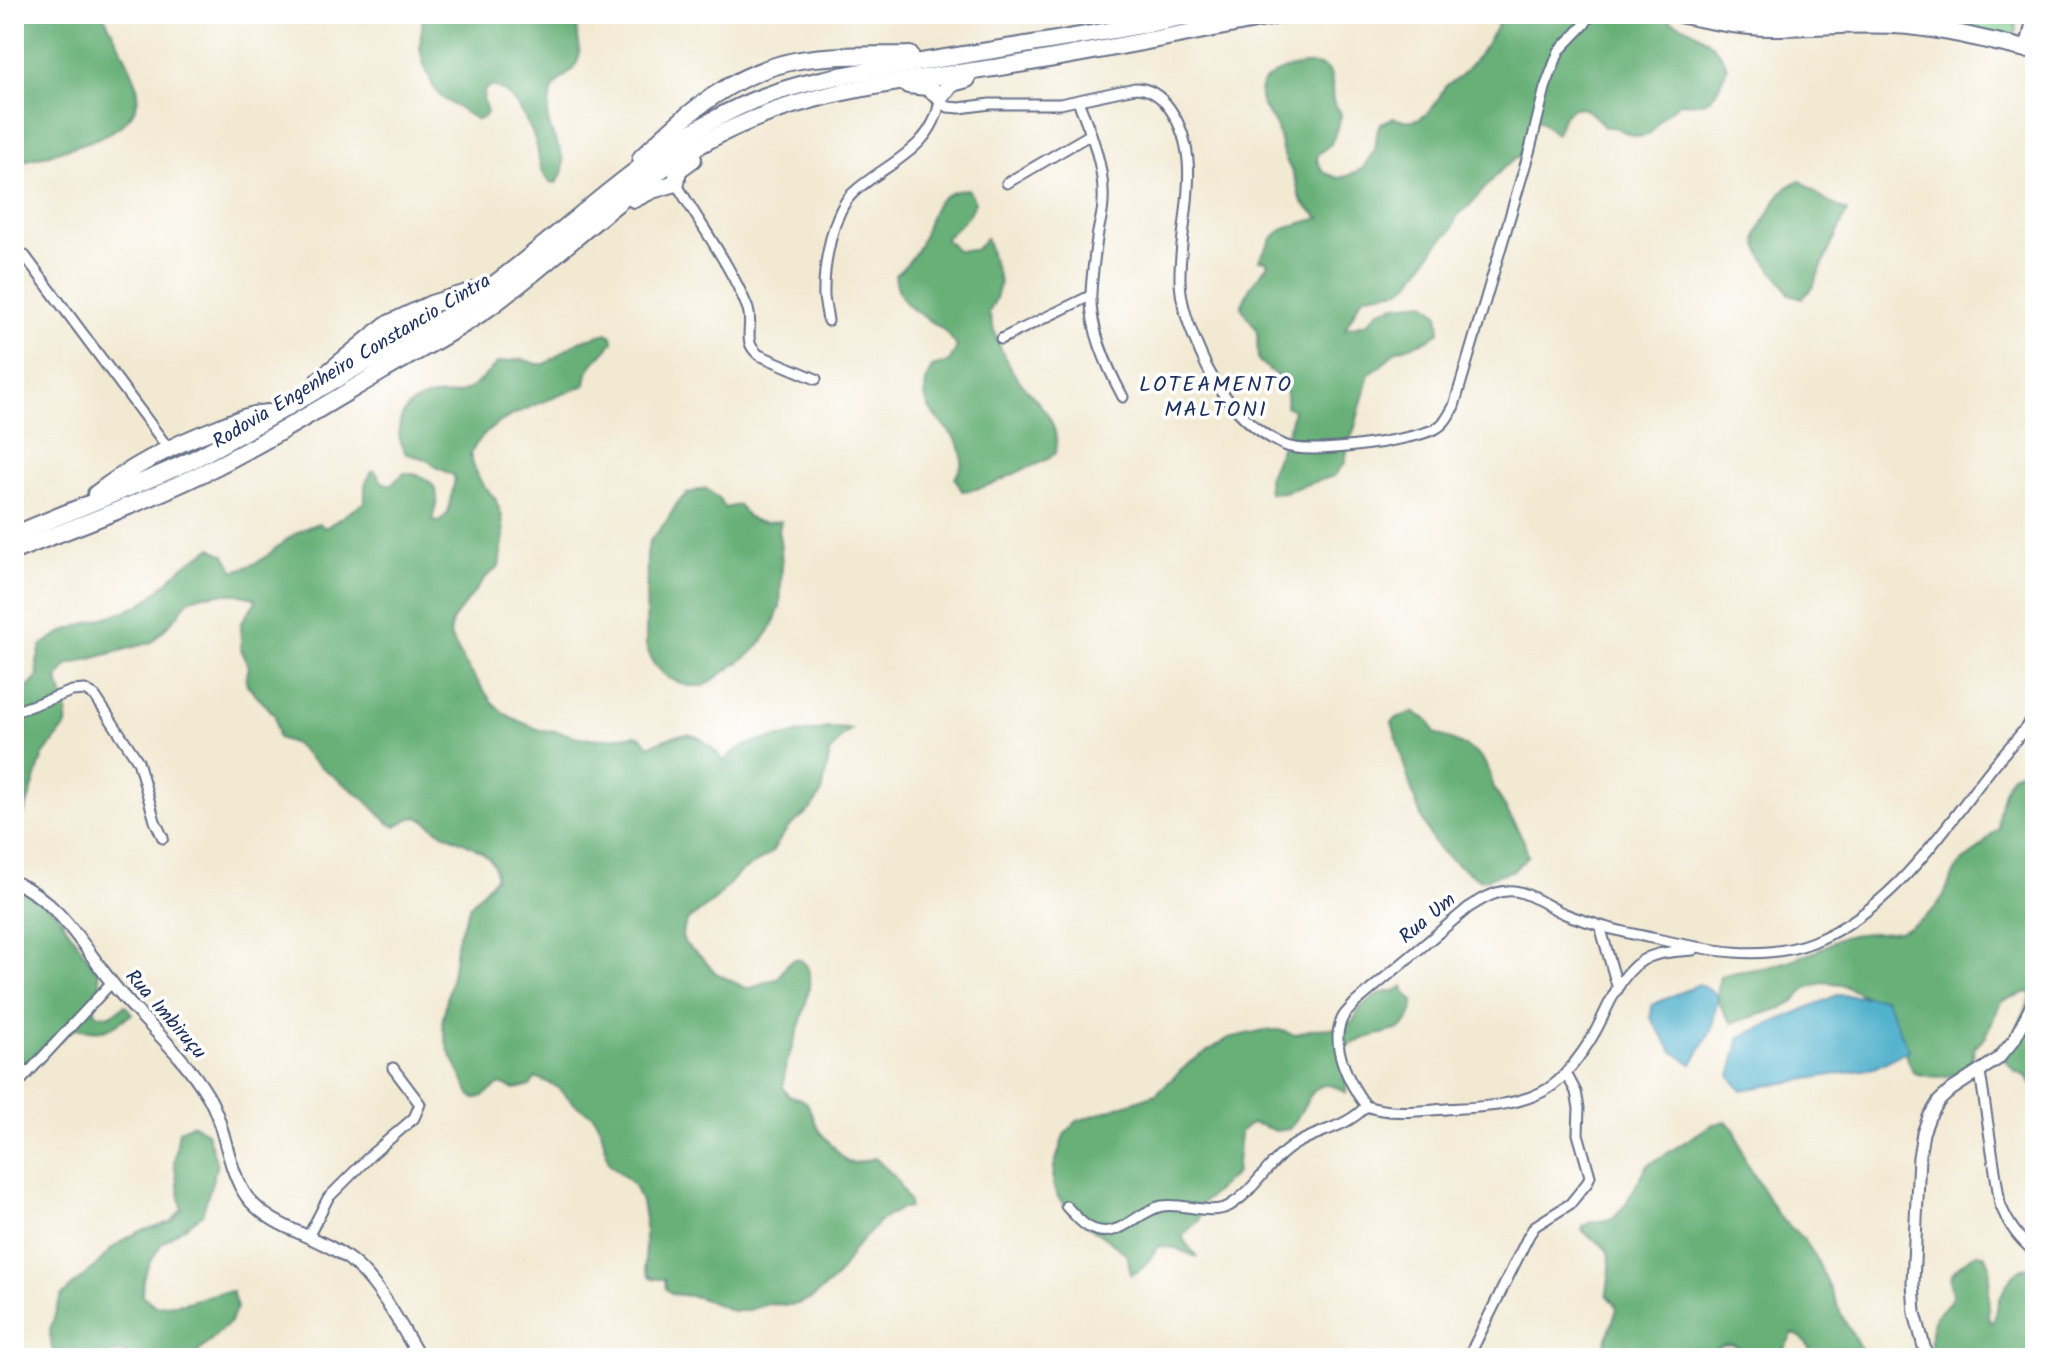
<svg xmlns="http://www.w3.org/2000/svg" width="2049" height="1372" font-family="Kalam,sans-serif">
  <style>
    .green { fill: #7fcc8c; stroke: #4d7e75; stroke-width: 2 }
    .forest { fill: #67b078; stroke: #41706b; stroke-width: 2 }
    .water { fill: #4bafca; stroke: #336f94; stroke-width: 2 }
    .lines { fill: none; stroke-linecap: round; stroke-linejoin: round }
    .minor-casing { stroke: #667087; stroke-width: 13 }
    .tertiary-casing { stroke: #667087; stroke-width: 15 }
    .motorway-casing { stroke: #667087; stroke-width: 20 }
    .minor { stroke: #fff; stroke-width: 9 }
    .tertiary { stroke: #fff; stroke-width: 11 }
    .motorway { stroke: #fff; stroke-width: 16 }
    .labels { text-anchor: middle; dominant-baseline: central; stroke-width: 7; stroke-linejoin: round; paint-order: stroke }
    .street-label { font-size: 20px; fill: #1b2f5e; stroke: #fff }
    .neighbourhood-label { font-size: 22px; letter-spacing: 2px; fill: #1b2f5e; stroke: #fff }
  </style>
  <rect width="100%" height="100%" fill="#fff"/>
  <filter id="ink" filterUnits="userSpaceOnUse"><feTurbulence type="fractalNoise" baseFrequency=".0125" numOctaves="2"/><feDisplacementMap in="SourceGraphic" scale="16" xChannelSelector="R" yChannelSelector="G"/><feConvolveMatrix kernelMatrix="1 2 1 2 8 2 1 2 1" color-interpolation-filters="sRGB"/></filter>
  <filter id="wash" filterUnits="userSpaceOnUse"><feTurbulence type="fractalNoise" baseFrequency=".006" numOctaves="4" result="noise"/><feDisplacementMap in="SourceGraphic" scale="32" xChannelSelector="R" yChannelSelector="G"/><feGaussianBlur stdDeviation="1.8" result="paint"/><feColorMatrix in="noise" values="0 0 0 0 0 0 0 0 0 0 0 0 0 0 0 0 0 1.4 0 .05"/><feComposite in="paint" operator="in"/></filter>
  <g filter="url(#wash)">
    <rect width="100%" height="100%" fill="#f2e9d2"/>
    <path class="green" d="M1909 14 2016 15V41L1911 23Z"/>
    <g class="forest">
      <path d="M14 14H103C112 33 130 62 136 82 148 124 99 139 69 148 50 154 33 160 14 162Z"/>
      <path d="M423 14H495L504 17 532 14H587C567 31 585 40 578 60 570 81 552 74 549 106 548 110 547 115 548 119 550 142 576 160 556 183L550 182C539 170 540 162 537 147 534 132 517 102 505 92 501 90 497 88 493 86L485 89 483 99 487 113 483 118 477 120 441 97 433 86 423 62 420 47Z"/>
      <path d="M1503 14H1649C1679 22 1717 37 1727 68 1715 96 1713 106 1680 103 1675 107 1669 111 1664 115 1654 125 1653 140 1635 136 1623 133 1618 125 1604 127 1594 113 1576 97 1563 117 1559 123 1560 130 1556 135L1540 120H1535L1525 140 1520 157 1515 159 1502 169 1469 206 1457 216 1451 231 1440 241 1410 283 1400 290 1366 295 1362 298 1345 329 1368 323 1379 310 1396 305 1425 302 1438 313 1440 331 1428 340 1395 351 1384 363 1369 374 1355 427 1348 444 1345 463 1334 476 1284 492 1269 493 1268 478 1289 429 1293 410 1286 406C1289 380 1276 377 1258 360L1257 330 1241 307 1250 287 1267 266V261L1259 260 1273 237 1287 227 1320 218C1314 213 1306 208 1302 201 1298 196 1298 190 1297 184 1293 172 1286 162 1282 150 1280 142 1279 134 1276 126 1271 115 1259 107 1260 94 1260 72 1302 61 1320 66 1343 72 1323 101 1340 111L1341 117 1331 144 1318 154 1317 160 1323 172 1338 178 1348 176 1363 168 1375 149 1378 128 1381 123 1393 118C1414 125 1428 118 1439 98 1441 95 1442 90 1445 87 1449 82 1456 80 1460 76 1479 58 1492 37 1503 14Z"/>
      <path d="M1800 180 1826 201 1847 211 1813 286 1803 298 1789 294C1779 272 1748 254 1760 228 1763 222 1767 217 1770 211 1779 195 1783 188 1800 180Z"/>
      <path d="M968 189 975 202 968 216 945 239 957 250H975L986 238 1000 282 996 298 989 313C995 334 1001 354 1013 372 1033 402 1060 413 1056 453 1045 462 1035 465 1022 470 1002 480 985 489 962 491L955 478C958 473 962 467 962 461 965 424 905 419 932 367L949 362 957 347C936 310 900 321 895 275 905 267 913 258 919 246 934 217 927 193 968 189Z"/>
      <path d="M607 333 612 336 613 342C601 358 586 364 585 385 576 388 569 392 560 395 527 409 487 420 470 454L475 471 482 484 495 498 502 517 504 535 499 567 486 577 452 621 450 636 466 665 492 702 505 714 519 721 540 730 556 731 578 737 602 739 636 735 642 737 649 746C688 729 695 728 724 761L737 749 755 742 828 728 852 729 841 738 830 753 822 792 811 809 788 828 770 854 738 874 716 899 688 920 683 929 682 936 685 944 700 956 716 973 745 988H752L767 981 778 979C781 973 786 963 793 960 798 958 801 960 804 963 822 977 790 1049 785 1069 784 1075 784 1082 783 1088L789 1096 801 1099 807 1103 819 1131 847 1162 855 1163 875 1158 894 1176 909 1202V1208H901L877 1223 875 1227 854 1249 837 1277 811 1299 794 1305 768 1304 745 1311H733L698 1297 673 1294 666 1289 665 1279H655L649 1276 645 1267V1219L643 1207 634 1185 609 1163 601 1130 593 1115 577 1106 557 1087 536 1077 530 1086 514 1089 500 1084 483 1096 474 1099 470 1094 448 1049 442 1023 453 970 457 939 471 904 495 878C501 853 458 841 441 832 434 829 427 820 420 818 412 815 402 823 396 826L390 824 363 798 309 758 295 744 278 738 275 715 247 685 246 679 249 667 241 649V623L256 601 254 598 237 594H219L204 595 188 600 177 616 152 642 68 665 57 678 67 711 66 726 43 755 25 812 14 827V702L38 677 37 662 41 646C69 623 100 622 132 608 154 600 168 579 185 565 193 559 203 554 211 548L225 555 234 571C244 568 255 565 264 558 281 544 296 530 319 523L325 528 365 502V485L372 471H375L382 482 389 485 393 483 404 473C420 473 439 482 437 501 436 509 432 513 433 521L440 522 448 513 455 479 453 475 436 467 426 459 406 454C393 431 398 406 425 398 435 394 447 397 457 394 473 390 486 375 497 363L522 359 537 364H545L579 341Z"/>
      <path d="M705 488 719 499 725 508 738 505C742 508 744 512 747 516 755 524 771 522 781 521L779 531 782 562 780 607 772 627 760 644 749 655 704 686H688L668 678 653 663 646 646 647 553 650 541 666 522 678 502 687 494Z"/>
      <path d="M1413 712 1428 720 1435 733 1467 747 1482 758 1489 771 1494 788 1523 839 1528 856 1514 870 1481 880C1467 871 1452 862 1440 850 1419 829 1401 752 1392 722L1397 718Z"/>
      <path d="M2035 770V1085L2032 1086 2027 1077 2015 1071 2004 1059 2032 994 2028 992 2001 1001 1986 1036 1974 1047 1972 1064C1954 1079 1937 1079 1914 1073L1906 1057 1895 1021 1870 999 1841 984 1825 982 1806 988 1795 1001 1782 1008 1732 1023C1718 1006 1715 997 1720 976 1736 971 1751 970 1768 967 1781 964 1795 958 1809 954 1823 950 1832 939 1847 936 1877 929 1895 940 1922 919 1948 900 1944 888 1959 865 1963 859 1968 859 1973 854 1982 847 1989 836 1999 828 1996 818 2005 777 2015 773 2021 770 2029 771 2035 770Z"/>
      <path d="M14 882 56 912 98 972 101 987 93 1003 96 1013C108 1020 115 1013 125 1005L132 1014C109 1030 103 1034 75 1028L22 1072 14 1083Z"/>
      <path d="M1403 986 1405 993 1414 1001C1410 1036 1392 1029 1366 1038 1358 1041 1350 1045 1342 1049L1347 1067 1346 1093C1311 1067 1307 1110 1289 1129L1276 1131 1254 1123 1250 1124 1240 1132 1236 1173 1204 1202 1200 1208 1199 1220 1183 1235 1184 1241 1197 1257 1175 1248 1158 1246C1151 1257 1144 1270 1131 1275L1128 1258 1124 1252 1071 1213 1058 1197 1053 1184 1054 1167 1064 1135 1077 1121 1156 1094 1190 1062 1229 1038 1265 1030H1279L1294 1035 1312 1029 1339 1028 1353 1021 1361 1007 1371 999 1382 993 1398 990Z"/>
      <path d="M1726 1122 1735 1130 1745 1160 1778 1215 1804 1240 1815 1256 1844 1320 1866 1358H1813C1809 1347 1805 1337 1793 1333L1779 1358H1751C1736 1340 1721 1340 1707 1358H1597L1602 1352 1617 1309C1616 1302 1610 1300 1607 1294 1608 1280 1615 1257 1604 1247 1597 1240 1589 1237 1582 1230L1583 1227 1592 1222 1607 1220 1615 1217 1625 1205 1647 1166 1713 1124Z"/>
      <path d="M192 1124 207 1132 217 1165 202 1215 162 1243 150 1262 143 1279 142 1295 155 1306 184 1303 217 1293 232 1291 237 1308 230 1322 192 1358H128L123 1352 109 1354 101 1358H55L51 1344 50 1330 61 1296 99 1263 110 1250 125 1239 138 1232 171 1222 182 1209 174 1163 179 1131Z"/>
      <path d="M1978 1253 1986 1256 1990 1266 1988 1316 1991 1322 1994 1319C2000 1298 2007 1265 2035 1268V1358H1933C1930 1344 1929 1326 1938 1313 1942 1308 1948 1306 1951 1299 1954 1292 1949 1286 1950 1279 1951 1270 1970 1257 1978 1253Z"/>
    </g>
    <g class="water">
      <path d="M1699 984 1718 995 1712 1029 1692 1064 1672 1051 1651 1018 1652 1005Z"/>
      <path d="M1837 995 1885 998 1909 1050 1874 1068 1742 1090 1730 1077 1740 1037Z"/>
    </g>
  </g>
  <g filter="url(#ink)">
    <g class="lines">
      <g class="minor-casing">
        <g id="minor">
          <path d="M1078 101C1091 132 1105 168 1103 202 1103 212 1100 222 1098 232 1095 252 1092 273 1091 293 1089 328 1107 367 1123 397"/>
          <path d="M940 103 948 107 960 108 990 104H1060L1135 88C1150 88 1161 96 1170 109 1205 160 1180 219 1180 275 1179 301 1190 329 1200 352 1216 391 1245 427 1284 445 1309 456 1409 441 1435 429 1445 424 1449 415 1454 406L1530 149 1545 88 1559 51 1584 25 1591 14"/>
          <path d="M676 183C700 224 730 264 748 309 754 328 741 341 759 355L816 379"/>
          <path d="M1007 183 1091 134"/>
          <path d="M14 248 25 256 168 448"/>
          <path d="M828 321C827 313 825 305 824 297 823 268 832 211 854 192 886 163 934 149 940 99"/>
          <path d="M1001 339 1090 296"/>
          <path d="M14 712 72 691 85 690 95 696 138 761 155 821 163 838"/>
          <path d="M1600 926 1618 989"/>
          <path d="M1980 1072 2000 1204C2008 1224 2018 1239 2035 1252"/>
          <path d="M14 1088 112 982"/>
          <path d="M1366 1106C1392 1115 1419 1111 1446 1109 1479 1107 1512 1107 1542 1092 1552 1087 1559 1081 1566 1073"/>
          <path d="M1066 1206C1076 1216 1085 1229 1100 1231 1122 1235 1141 1210 1162 1206 1183 1202 1210 1216 1229 1206 1255 1191 1267 1163 1291 1147 1315 1130 1346 1129 1366 1106 1350 1085 1328 1044 1343 1017 1346 1012 1352 1007 1355 1003L1468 908C1479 901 1493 892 1507 891 1526 889 1546 906 1563 913 1574 918 1586 921 1598 925 1617 931 1637 935 1657 939 1707 950 1763 962 1813 942 1880 915 1926 855 1968 799 1980 783 1992 767 2006 751 2017 738 2027 729 2035 713"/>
          <path d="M308 1237 328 1198 372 1154 414 1118 420 1104 393 1068"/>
          <path d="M1468 1358 1529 1235 1535 1226 1570 1204 1587 1183 1590 1176 1578 1134 1579 1108 1576 1092 1566 1073C1577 1060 1587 1047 1595 1032 1609 1007 1620 969 1649 957 1663 951 1679 951 1693 950"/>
        </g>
      </g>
      <g class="tertiary-casing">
        <g id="tertiary">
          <path d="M2034 14 2026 49 2035 53"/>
          <path d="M14 882C63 902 88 956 121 994 151 1028 185 1057 208 1096 226 1126 227 1170 247 1197 272 1230 319 1235 350 1260 379 1282 401 1327 420 1358"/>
          <path d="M1927 1358 1915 1313 1913 1283 1919 1157 1923 1133 1929 1117 1939 1101 1951 1090 1998 1059 2014 1040 2035 999"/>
        </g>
      </g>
      <g class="motorway-casing">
        <g id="motorway">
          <path d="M1679 14C1709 20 1739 27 1770 27 1811 27 1852 23 1893 25 1938 27 1982 39 2026 49"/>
          <path d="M908 85 927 87 940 96 952 83 967 79"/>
          <path d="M641 158C686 113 735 71 800 60 836 54 874 56 910 55"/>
          <path d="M634 199 652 190 676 183 678 170 693 159"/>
          <path d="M319 380 386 325 431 304 477 290"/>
          <path d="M96 494C132 466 173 445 215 429 232 422 250 414 268 413"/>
          <path d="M14 535C74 509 135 487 194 459 249 430 303 398 357 367 403 342 450 318 492 286 578 222 651 144 752 101 803 80 856 73 910 64 1006 47 1101 35 1196 14"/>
          <path d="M14 551C77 526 142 503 203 473 264 443 322 407 381 372 415 352 451 334 484 311 568 252 638 171 733 128 818 88 909 81 1000 67 1095 52 1189 33 1284 14"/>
        </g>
      </g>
      <use href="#minor" class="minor"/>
      <use href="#tertiary" class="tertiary"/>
      <use href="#motorway" class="motorway"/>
    </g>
  </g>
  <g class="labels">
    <g class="street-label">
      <text transform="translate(352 362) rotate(-31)">Rodovia Engenheiro Constancio Cintra</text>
      <text transform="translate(1428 919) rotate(-40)">Rua Um</text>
      <text transform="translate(165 1015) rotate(49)">Rua Imbiruçu</text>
    </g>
    <g class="neighbourhood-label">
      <text x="1216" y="385">LOTEAMENTO<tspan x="1216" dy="25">MALTONI</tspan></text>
    </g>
  </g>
  <rect width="2049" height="1372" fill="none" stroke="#fff" stroke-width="48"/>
</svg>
